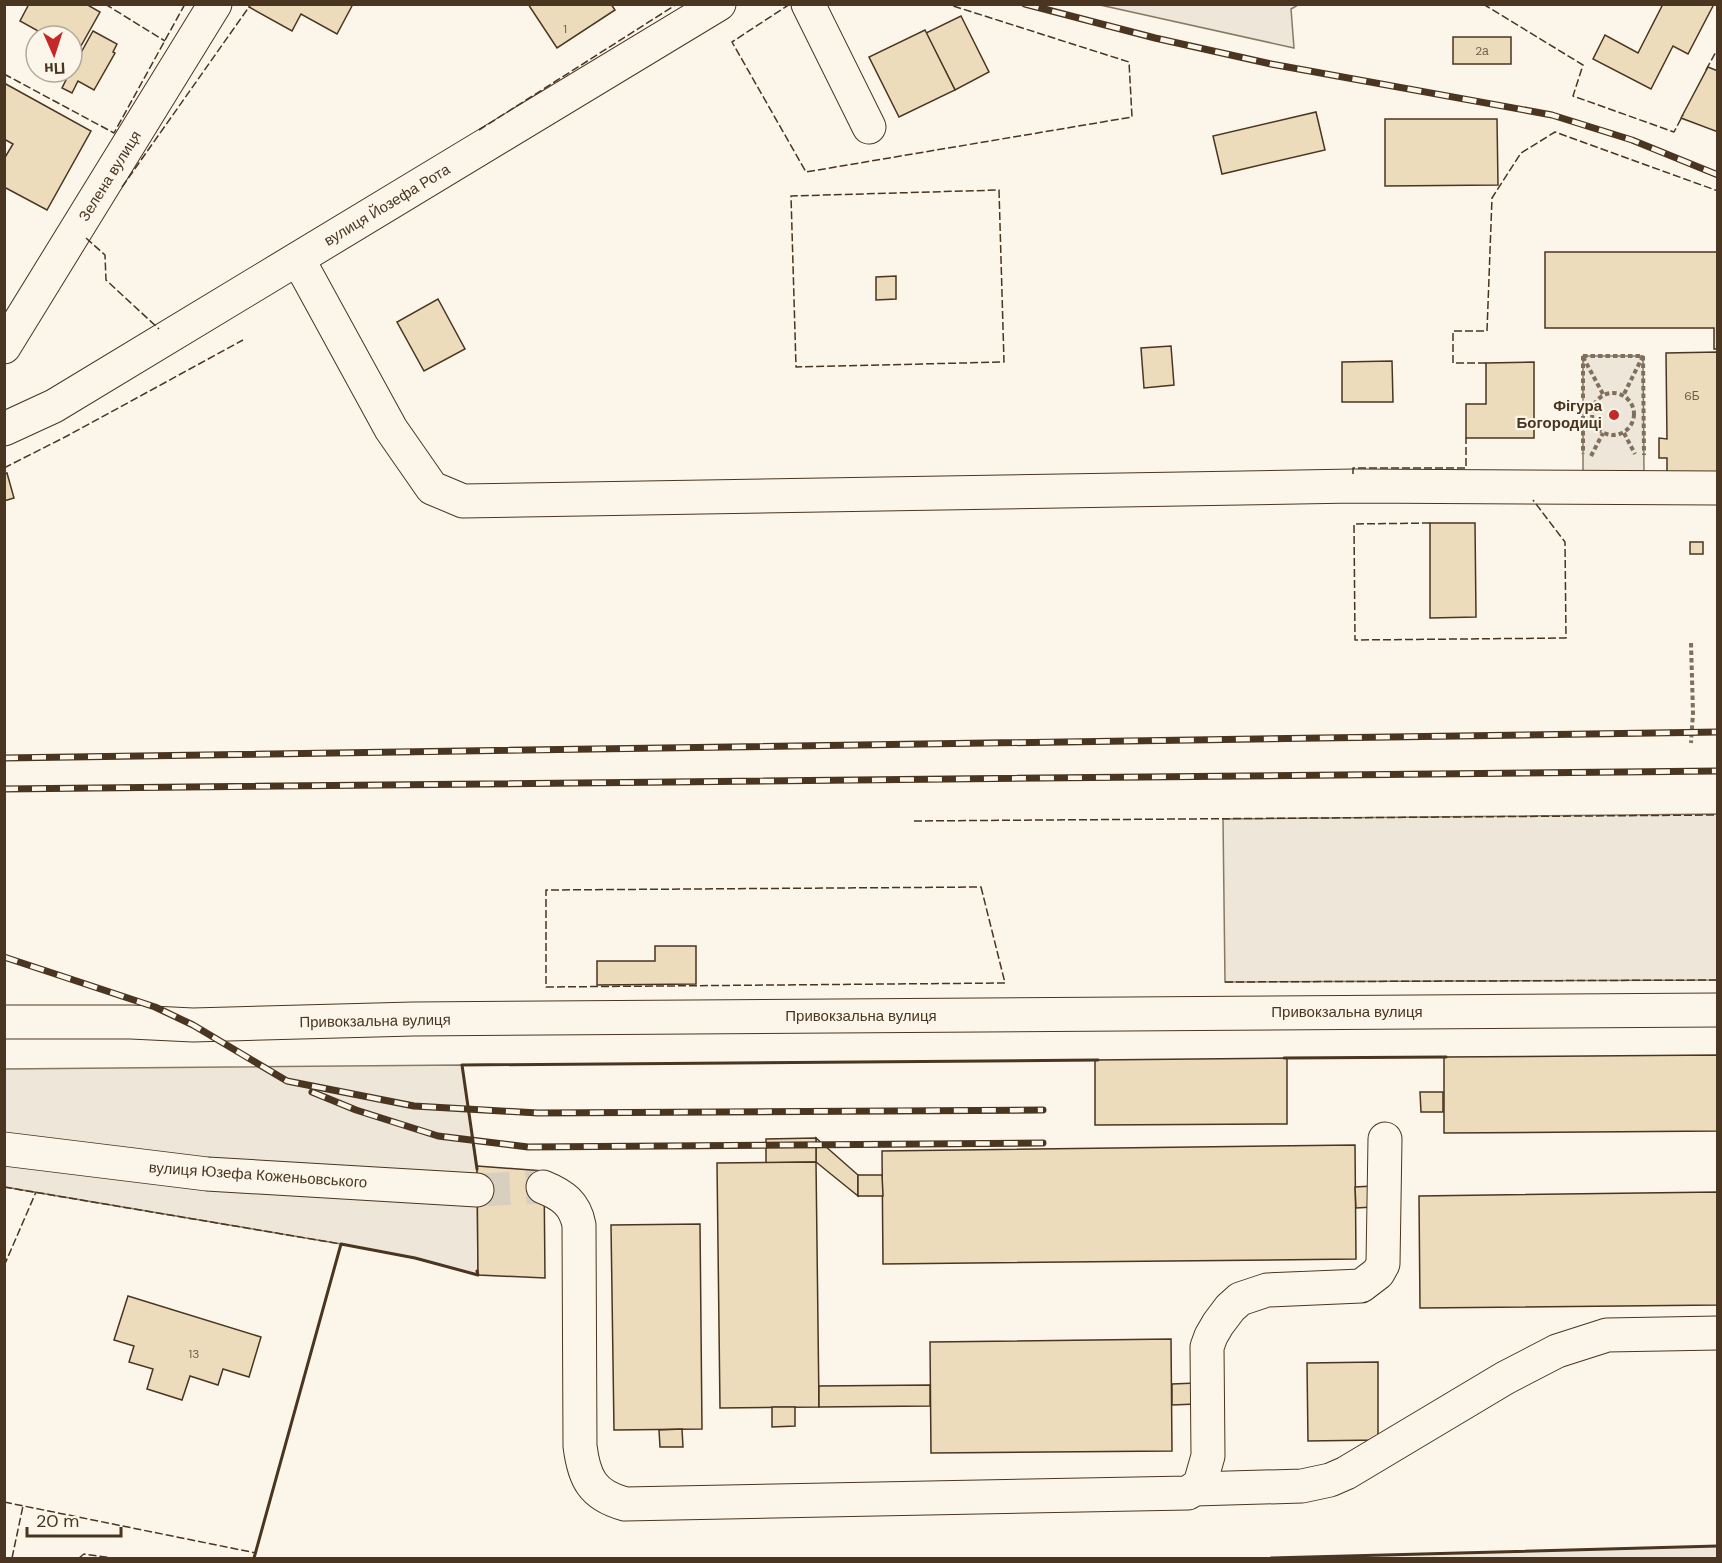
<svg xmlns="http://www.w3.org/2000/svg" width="1722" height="1563" font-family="'DM Sans',sans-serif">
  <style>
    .green { fill: #ede6d9; stroke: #887966; stroke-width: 1.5 }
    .building { fill: #ecdcbc; stroke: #4a3520; stroke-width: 1.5 }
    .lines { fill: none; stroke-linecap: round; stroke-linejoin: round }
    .minor-tunnel { stroke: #d8cfc1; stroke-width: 33; stroke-dasharray: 33 16; stroke-linecap: butt }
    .minor-casing { stroke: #4a3520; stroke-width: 35 }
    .major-casing { stroke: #4a3520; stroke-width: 35 }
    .path { stroke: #7f6f5c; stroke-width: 4; stroke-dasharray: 4.5 3; stroke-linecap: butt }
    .minor { stroke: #fbf6e9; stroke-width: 33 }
    .major { stroke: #fbf6e9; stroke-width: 33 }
    .rail-casing { stroke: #4a3520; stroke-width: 7 }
    .rail { stroke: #fbf6e9; stroke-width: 4.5; stroke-dasharray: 14; stroke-linecap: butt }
    .fence { stroke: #4a3520; stroke-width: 1.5; stroke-dasharray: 8 3; stroke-linecap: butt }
    .wall { stroke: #4a3520; stroke-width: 3 }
    .poi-dot { fill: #c62828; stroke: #fbf6e9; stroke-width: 2 }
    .labels { text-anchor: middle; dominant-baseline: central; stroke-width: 4.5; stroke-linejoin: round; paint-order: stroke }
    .number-label { font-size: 12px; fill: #725f47 }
    .street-label { font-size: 15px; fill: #4a3520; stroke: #fbf6e9 }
    .poi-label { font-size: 15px; font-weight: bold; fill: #4a3520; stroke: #fbf6e9; text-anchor: end }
  </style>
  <rect width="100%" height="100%" fill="#fbf6e9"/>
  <g class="green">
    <path d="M1100 5H1298L1291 9 1294 48Z"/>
    <path d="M1583 356H1643L1644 471H1583Z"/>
    <path d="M1717 814V980L1225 982 1223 819Z"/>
    <path d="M462 1065 477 1166 478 1275 415 1258 341 1244 5 1187 4 1069Z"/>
    <path d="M1717 1546V1558H1271Z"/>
  </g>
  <g class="building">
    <path d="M29 4H86L100 12 77 53 72 50V36H47L20 21Z"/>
    <path d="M251 4H353L337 34 301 14 292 31 249 7Z"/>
    <path d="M528 4H611L615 10 557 48Z"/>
    <path d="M1663 4H1714L1688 54 1673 46 1651 89 1593 59 1605 35 1638 53Z"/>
    <path d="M961 16 989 72 955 90 926 33Z"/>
    <path d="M925 30 955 90 899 117 869 57Z"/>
    <path d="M93 31 117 44 113 52 115 53 94 90 78 81 72 93 62 88 70 72H72V69Z"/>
    <rect x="1453" y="37" width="58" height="27"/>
    <path d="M1708 67 1718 71V132L1681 118Z"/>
    <path d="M4 83 91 131 47 210 4 187V159L13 144 4 139Z"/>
    <path d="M1316 112 1325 150 1222 174 1213 136Z"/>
    <path d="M1385 119H1497L1498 185 1385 186Z"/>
    <path d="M1545 252H1718V349H1714V328H1545Z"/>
    <path d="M896 276V299L876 300V277Z"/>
    <path d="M438 299 465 349 424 371 397 322Z"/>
    <path d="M1171 346 1174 385 1144 388 1141 348Z"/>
    <path d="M1718 352V479L1667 480V458H1659V438L1667 439 1666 353Z"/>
    <path d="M1392 361 1393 402H1342V362Z"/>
    <path d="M1534 362V438H1466V404H1486V363Z"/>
    <path d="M7 473 14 498 4 501V474Z"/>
    <path d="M1430 523H1475L1476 617 1430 618Z"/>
    <rect x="1690" y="542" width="13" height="12"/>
    <path d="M655 946H696V984L597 985V961H655Z"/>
    <path d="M1718 1055V1131L1444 1133V1057Z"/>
    <path d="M1287 1058V1124L1095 1125V1060Z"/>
    <path d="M1420 1092H1443V1112H1421Z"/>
    <path d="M816 1138 858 1175V1196L816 1162Z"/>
    <path d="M816 1138V1162L766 1163V1139Z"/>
    <path d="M1355 1145 1356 1259 883 1264 882 1151Z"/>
    <path d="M816 1162 819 1407 720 1408 717 1163Z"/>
    <path d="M477 1166 544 1171 545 1278 478 1275Z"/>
    <path d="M858 1175H882L883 1196H858Z"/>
    <path d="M1373 1186V1207L1356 1208 1355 1187Z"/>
    <path d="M1718 1192V1305L1420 1308 1419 1196Z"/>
    <path d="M700 1224 702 1429 614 1430 611 1225Z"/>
    <path d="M128 1296 261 1337 249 1377 223 1369 218 1385 190 1376 182 1400 147 1389 153 1369 129 1362 134 1346 114 1340Z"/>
    <path d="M1171 1339 1172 1451 931 1453 930 1342Z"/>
    <path d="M1378 1362V1440L1308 1441 1307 1363Z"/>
    <path d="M1196 1383V1404L1172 1405V1384Z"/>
    <path d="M930 1385V1406L819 1407V1386Z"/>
    <path d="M772 1407H795V1426L772 1427Z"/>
    <path d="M682 1429 683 1447H660L659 1430Z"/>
  </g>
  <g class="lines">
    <path class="minor-tunnel" d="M477 1190 543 1187"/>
    <g class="minor-casing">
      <g id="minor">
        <path d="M808 4 869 127"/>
        <path d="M298 259 391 429 432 488 463 501 1354 486 1718 488"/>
        <path d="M4 347 215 4"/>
        <path d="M4 429 54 406 719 4"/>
        <path d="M4 1149 207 1174 477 1190"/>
        <path d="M543 1187C563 1195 575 1204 579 1225L580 1446C584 1478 592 1495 625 1504L1188 1493 1200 1484 1208 1456 1207 1347 1211 1336 1218 1324 1230 1308 1240 1299 1267 1290 1361 1286 1378 1273 1383 1264 1385 1139"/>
        <path d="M1194 1489 1302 1486 1330 1480 1346 1473 1505 1378 1557 1351 1607 1335 1718 1333"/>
      </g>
    </g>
    <g class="major-casing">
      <path id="major" d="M4 1022H131L193 1025 413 1019 1718 1010"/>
    </g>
    <g class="path">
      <path d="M1583 356V454"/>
      <path d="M1583 356H1643L1623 396"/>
      <path d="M1643 356 1644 455"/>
      <path d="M1583 357 1604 396"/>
      <circle cx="1613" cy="414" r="21"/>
      <path d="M1624 433 1635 454"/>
      <path d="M1591 456 1603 433"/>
      <path d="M1691 643 1693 713 1691 743"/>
    </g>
    <use href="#minor" class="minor"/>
    <use href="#major" class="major"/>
    <g class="rail-casing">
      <g id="rail">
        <path d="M1025 4 1155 38 1271 64 1552 115 1632 140 1718 175"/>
        <path d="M4 758 1718 732"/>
        <path d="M4 789 1718 771"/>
        <path d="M4 957 155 1007 193 1025 287 1081 414 1106 538 1113 1043 1110"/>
        <path d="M312 1092 356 1110 438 1136 528 1147 1043 1143"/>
      </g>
    </g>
    <use href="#rail" class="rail"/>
    <g class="fence">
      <path d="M105 4 165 41"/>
      <path d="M790 4 732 42 806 172 1132 117 1129 62 947 4"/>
      <path d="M1483 4 1583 65 1573 96 1674 132 1683 115"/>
      <path d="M1706 70 1718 48"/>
      <path d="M4 74 114 133 185 4"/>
      <path d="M479 130 677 4"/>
      <path d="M122 187 249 7"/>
      <path d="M999 190 1004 362 796 367 791 196Z"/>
      <path d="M86 238 105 255 106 280 159 329"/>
      <path d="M1486 363H1453V331H1487L1492 198 1521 153 1555 132 1718 191"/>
      <path d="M4 468 67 436 243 340"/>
      <path d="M1353 474V468H1466V438"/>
      <path d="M1430 523 1354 524 1355 640 1566 638 1565 542 1533 500"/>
      <path d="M914 821 1718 815"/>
      <path d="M981 887 1005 983 546 987V890Z"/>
      <path d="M1225 982 1718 980"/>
      <path d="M4 1187 341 1244"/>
      <path d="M4 1266 36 1192"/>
      <path d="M4 1502 256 1553"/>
      <path d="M12 1558 23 1506"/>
      <path d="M79 1558 84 1554 112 1558"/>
    </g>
    <g class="wall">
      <path d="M1284 1058 1446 1057"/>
      <path d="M477 1169 462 1065 1098 1060"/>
      <path d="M254 1558 341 1244 415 1258 478 1275 477 1271"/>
      <path d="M1271 1558 1718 1546"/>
    </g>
  </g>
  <circle class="poi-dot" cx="1614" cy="415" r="6"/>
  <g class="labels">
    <g class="number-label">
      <text x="565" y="29">1</text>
      <text x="1482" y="51">2а</text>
      <text x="1692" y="396">6Б</text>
      <text x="194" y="1354">13</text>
    </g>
    <g class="street-label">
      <text transform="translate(110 176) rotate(-58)">Зелена вулиця</text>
      <text transform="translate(387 205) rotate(-31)">вулиця Йозефа Рота</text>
      <text x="1347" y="1012">Привокзальна вулиця</text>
      <text x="861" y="1016">Привокзальна вулиця</text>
      <text transform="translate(375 1021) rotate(-1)">Привокзальна вулиця</text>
      <text transform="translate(258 1175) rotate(4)">вулиця Юзефа Коженьовського</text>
    </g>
    <g class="poi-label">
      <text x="1602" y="406">Фігура<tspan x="1602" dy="17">Богородиці</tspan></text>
    </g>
  </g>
  <rect width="1722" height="1563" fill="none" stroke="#4a3520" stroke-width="12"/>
  <g transform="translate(54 54) rotate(177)"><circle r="28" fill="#fbf6e9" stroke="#b4a999" stroke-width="1.5"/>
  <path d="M0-4.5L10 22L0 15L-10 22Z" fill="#c62828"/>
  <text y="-9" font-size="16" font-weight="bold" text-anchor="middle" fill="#4a3520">Пн</text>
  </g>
  <path d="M27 1527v9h94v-9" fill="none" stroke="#4a3520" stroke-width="3"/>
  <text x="36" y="1527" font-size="18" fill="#4a3520" stroke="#fbf6e9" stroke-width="4.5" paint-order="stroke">20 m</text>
</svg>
